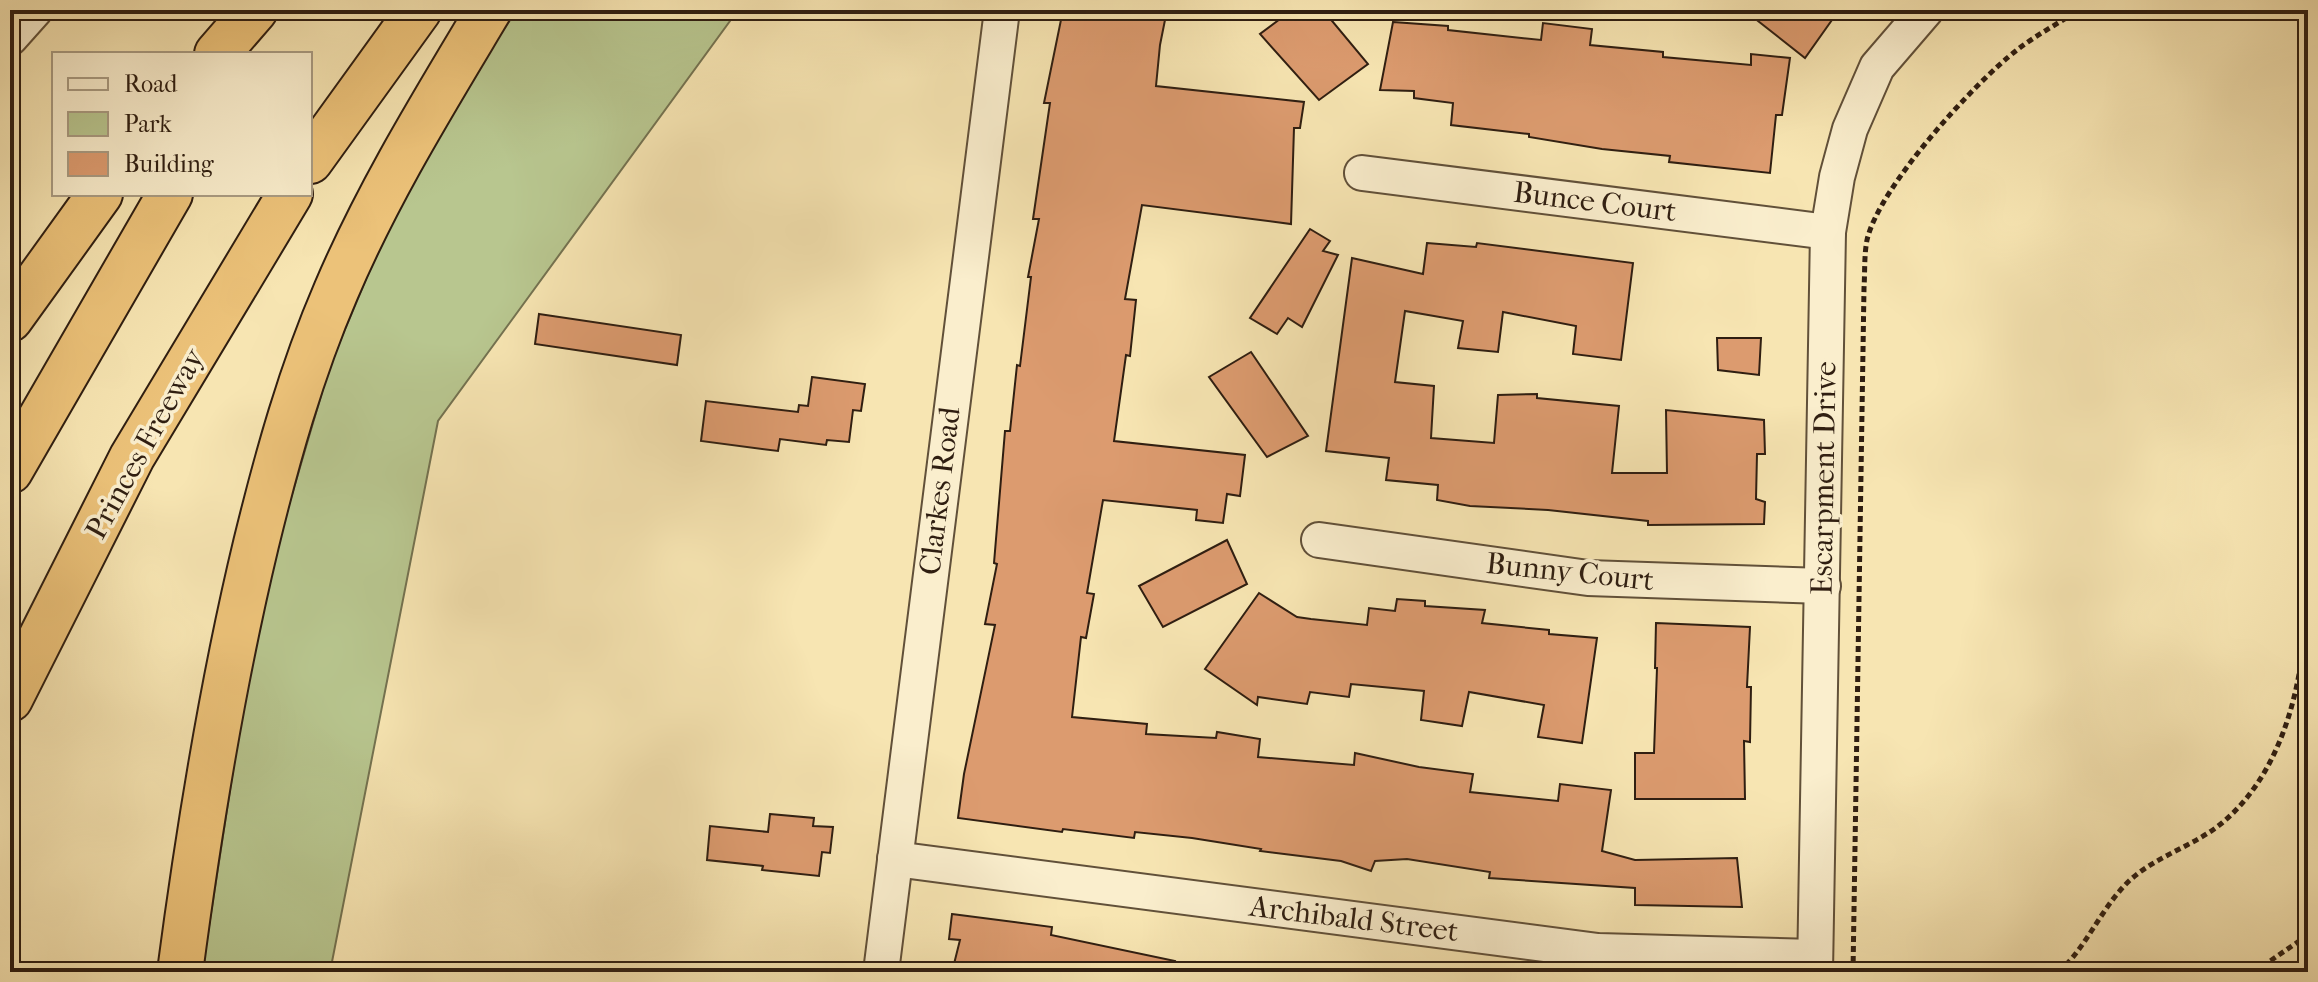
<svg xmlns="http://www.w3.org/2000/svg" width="2318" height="982" font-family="'IM FELL French Canon',serif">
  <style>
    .green { fill: #b8c68f; stroke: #747250; stroke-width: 2 }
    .building { fill: #dc9b6f; stroke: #2f1e11; stroke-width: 2 }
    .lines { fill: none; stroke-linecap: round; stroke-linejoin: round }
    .minor-casing { stroke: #615039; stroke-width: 38 }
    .highway-casing { stroke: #2f1e11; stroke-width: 48 }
    .path { stroke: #2f1e11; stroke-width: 5; stroke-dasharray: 6 4; stroke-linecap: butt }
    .minor { stroke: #faeecd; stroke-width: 34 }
    .highway { stroke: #ecc279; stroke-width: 44 }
    .labels { text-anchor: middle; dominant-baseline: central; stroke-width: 7; stroke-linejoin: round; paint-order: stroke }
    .street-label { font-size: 30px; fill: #2f1e11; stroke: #faeecd }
  </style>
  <rect width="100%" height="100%" fill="#f7e5b2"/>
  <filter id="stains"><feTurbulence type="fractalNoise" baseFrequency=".0025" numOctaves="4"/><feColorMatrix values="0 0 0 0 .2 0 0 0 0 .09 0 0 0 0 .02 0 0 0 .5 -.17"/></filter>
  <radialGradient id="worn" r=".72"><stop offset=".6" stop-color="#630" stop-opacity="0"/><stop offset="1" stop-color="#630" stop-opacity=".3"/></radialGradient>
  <path class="green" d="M517 10H738L438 421 330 972H202L242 712 269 573 330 365 369 272 418 169 468 82Z"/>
  <g class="building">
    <path d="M1063 10H1167L1160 45 1156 86 1304 102 1300 128H1294L1291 224 1142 205 1125 299 1136 300 1130 356 1126 355 1114 441 1245 455 1240 496 1227 494 1223 523 1196 520 1197 510 1103 500 1087 593 1094 594 1086 638 1081 637 1072 717 1147 724 1146 734 1216 738 1217 732 1260 739 1258 757 1354 765 1355 753 1419 767 1473 774 1470 792 1558 801 1560 784 1611 790 1602 851 1635 860 1737 858 1742 907 1635 905V888L1489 878 1490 872 1407 859 1375 861 1371 871 1341 861 1260 851 1261 849 1192 838 1135 832 1134 838 1063 829 1062 832 958 818 964 774 995 625 985 624 997 564 994 563 1005 431H1010L1017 365 1020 366 1031 277H1028L1039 219H1033L1050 103H1044Z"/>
    <path d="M1292 10H1323L1368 64 1319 100 1260 34Z"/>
    <path d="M1744 10H1839L1805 58Z"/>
    <path d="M1393 22 1448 26V30L1541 40 1543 23 1592 29 1590 45 1663 52V57L1751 65V54L1790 58 1782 115H1776L1770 173 1669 162 1670 156 1602 149 1529 137V134L1451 125 1453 103 1414 98V91L1380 90Z"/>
    <path d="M1310 229 1330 241 1323 251 1338 255 1302 327 1288 318 1277 334 1250 318Z"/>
    <path d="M1427 243 1476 247 1477 243 1633 263 1621 360 1573 354 1576 326 1503 312 1498 352 1458 348 1463 321 1405 311 1395 382 1434 386 1431 438 1494 443 1498 395 1537 394V398L1619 406 1612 473H1667L1666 410 1764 420 1765 454H1757L1756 499 1765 502 1764 524 1648 525V521L1548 510 1470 506 1437 500 1438 485 1386 480 1389 458 1326 451 1352 258 1423 274Z"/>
    <path d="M539 314 681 335 677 365 535 344Z"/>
    <path d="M1717 338H1761L1759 375 1718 370Z"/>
    <path d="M1251 352 1308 436 1267 457 1209 377Z"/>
    <path d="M812 377 865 384 861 411 853 410 849 442 827 440 826 445 780 439 778 451 701 441 706 401 798 412 799 405 808 406Z"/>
    <path d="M1227 540 1247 584 1163 627 1139 586Z"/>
    <path d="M1259 593 1297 617 1311 619 1367 625 1369 608 1395 611 1397 599 1425 601V606L1485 610 1482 623 1549 630V634L1597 638 1582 743 1538 737 1544 705 1469 692 1462 726 1421 720 1424 691 1351 684 1349 697 1310 692 1307 704 1258 697 1257 705 1205 669Z"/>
    <path d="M1656 623 1750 627 1747 687H1751L1750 742 1744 741 1745 799H1635V753H1654L1657 668H1655Z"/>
    <path d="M770 814 814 818 813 826 833 827 830 853 822 852 819 876 762 870 763 866 707 860 710 826 768 832Z"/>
    <path d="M952 914 1052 927 1051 935 1175 961 1173 972H952L960 940 949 939Z"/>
  </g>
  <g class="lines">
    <g class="minor-casing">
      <g id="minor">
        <path d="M10 38 35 10"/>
        <path d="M1362 173 1828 232"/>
        <path d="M1319 540 1588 578 1823 586"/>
        <path d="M895 859 1598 951 1815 957"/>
        <path d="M881 972 1002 10"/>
        <path d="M1815 972 1828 232 1837 177 1850 129 1877 67 1926 10"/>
      </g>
    </g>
    <g class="highway-casing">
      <g id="highway">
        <path d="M217 54 255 10"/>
        <path d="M310 161 419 10"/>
        <path d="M10 319 100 194"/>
        <path d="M10 471 170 194"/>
        <path d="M10 699 132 457 290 194"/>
        <path d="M180 972C199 828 222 685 256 544 277 458 301 372 336 291 378 192 434 102 489 10"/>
      </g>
    </g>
    <g class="path">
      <path d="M1853 972 1864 288C1865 273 1864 255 1867 240 1879 187 1974 83 2017 50 2036 35 2059 23 2079 10"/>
      <path d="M2059 972C2088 945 2101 908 2129 881 2156 856 2194 846 2222 823 2281 774 2302 689 2306 615 2307 594 2306 574 2308 554"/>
      <path d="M2254 972 2308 935"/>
    </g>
    <use href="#minor" class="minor"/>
    <use href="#highway" class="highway"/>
  </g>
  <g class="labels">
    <g class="street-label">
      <text transform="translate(1595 202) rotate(7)">Bunce Court</text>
      <text transform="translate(145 444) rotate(-61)">Princes Freeway</text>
      <text transform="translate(1824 478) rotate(-89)">Escarpment Drive</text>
      <text transform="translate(940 491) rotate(-83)">Clarkes Road</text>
      <text transform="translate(1570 572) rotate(6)">Bunny Court</text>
      <text transform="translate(1354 919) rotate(7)">Archibald Street</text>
    </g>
  </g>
  <rect width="2318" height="982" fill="none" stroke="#f7e5b2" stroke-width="40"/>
  <rect x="12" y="12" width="2294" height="958" fill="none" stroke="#2f1e11" stroke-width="4"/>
  <rect x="20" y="20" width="2278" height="942" fill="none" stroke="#2f1e11" stroke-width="2"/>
  <rect x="52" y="52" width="260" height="144" fill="#faeecd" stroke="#a99b82" stroke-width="2"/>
  <rect x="68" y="78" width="40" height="12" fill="#faeecd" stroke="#a99b82" stroke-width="2"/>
  <text x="124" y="92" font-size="24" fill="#2f1e11">Road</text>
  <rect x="68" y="112" width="40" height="24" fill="#b8c68f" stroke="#a99b82" stroke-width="2"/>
  <text x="124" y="132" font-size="24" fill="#2f1e11">Park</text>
  <rect x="68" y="152" width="40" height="24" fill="#dc9b6f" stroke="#a99b82" stroke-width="2"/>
  <text x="124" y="172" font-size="24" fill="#2f1e11">Building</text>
  <rect width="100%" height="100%" filter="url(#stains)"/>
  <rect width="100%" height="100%" fill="url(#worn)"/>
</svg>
